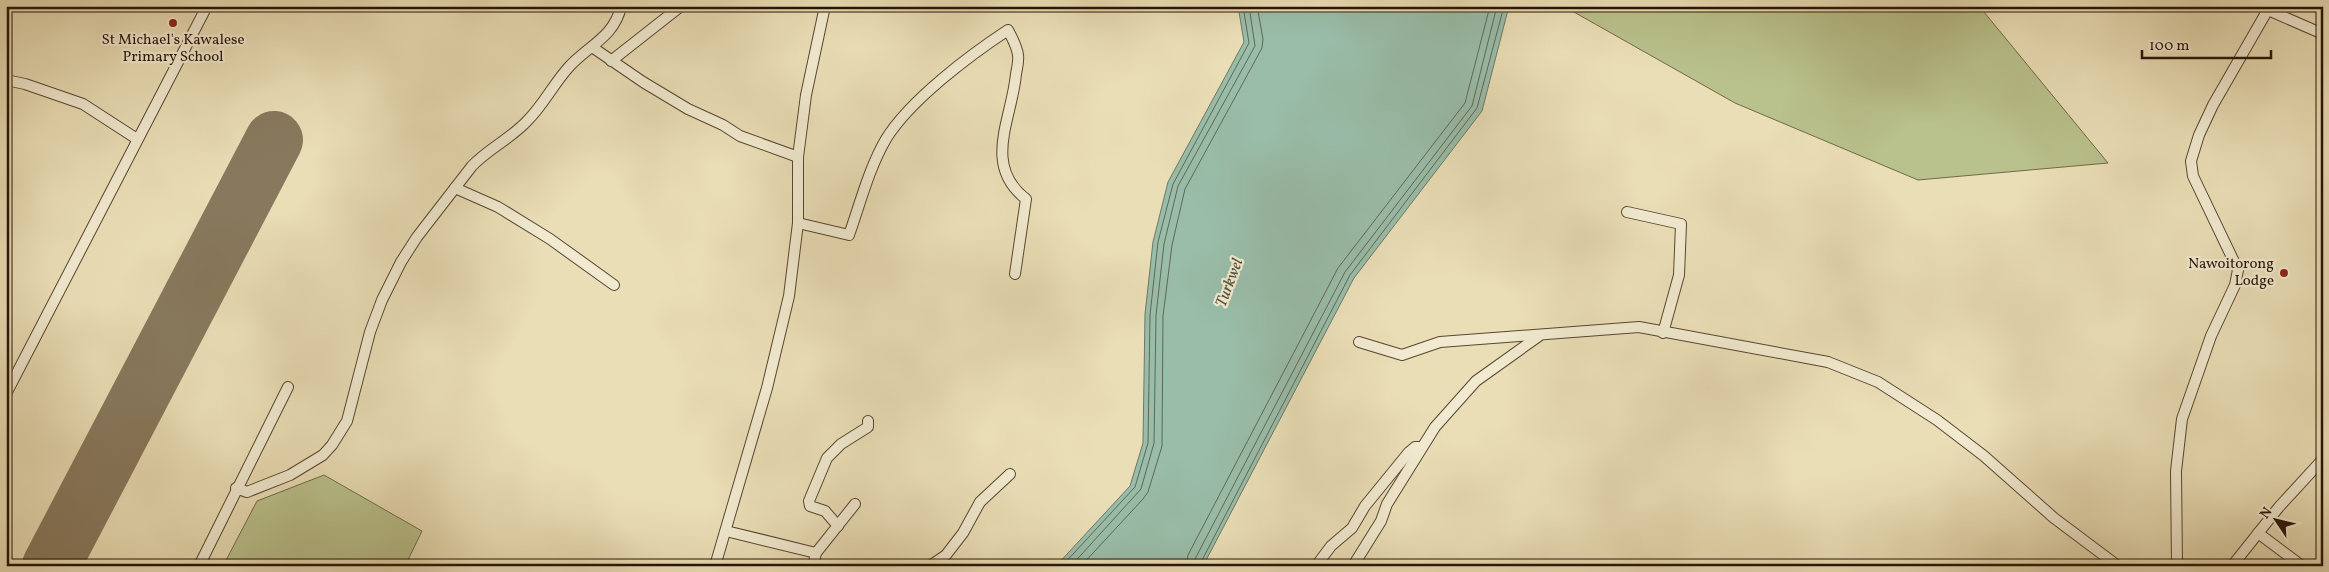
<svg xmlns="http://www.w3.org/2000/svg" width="2329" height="572" font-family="Vollkorn,serif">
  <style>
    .green { fill: #b9c18c; stroke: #706a48 }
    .water { fill: #99bda9; stroke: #6b7967 }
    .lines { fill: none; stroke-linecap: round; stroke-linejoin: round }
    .shore { stroke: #606857; stroke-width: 1 }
    .runway { stroke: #88795e; stroke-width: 58 }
    .minor-casing { stroke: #584631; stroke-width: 12 }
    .minor { stroke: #f1ead0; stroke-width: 10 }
    .poi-dot { fill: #8f2418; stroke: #f1ead0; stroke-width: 2 }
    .labels { text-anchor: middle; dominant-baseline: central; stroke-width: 4.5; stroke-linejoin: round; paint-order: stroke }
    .poi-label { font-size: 15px; fill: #271405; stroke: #f1ead0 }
    .water-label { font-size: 16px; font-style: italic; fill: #4f4f3e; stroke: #f1ead0 }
  </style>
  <rect width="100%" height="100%" fill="#eadeb6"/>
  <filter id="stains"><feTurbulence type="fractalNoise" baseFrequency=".004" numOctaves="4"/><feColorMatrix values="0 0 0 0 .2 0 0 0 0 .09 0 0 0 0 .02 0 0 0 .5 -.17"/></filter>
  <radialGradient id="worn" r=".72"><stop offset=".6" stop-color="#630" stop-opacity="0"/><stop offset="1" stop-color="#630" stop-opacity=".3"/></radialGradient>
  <g class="green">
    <path d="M1979 6 2108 163 1918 180 1735 103 1565 7Z"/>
    <path d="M324 475 422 531 405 566H223L257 501Z"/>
  </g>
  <path class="water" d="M1238 6H1509L1482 111 1354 278 1203 566H1056L1130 486 1143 443 1145 314 1153 242 1168 182 1244 42Z"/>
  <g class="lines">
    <g class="shore">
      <path d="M1062 566 1135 487 1148 443 1150 315 1158 242 1173 184 1249 43 1243 6"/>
      <path d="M1071 566 1141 489 1154 443 1156 315 1164 244 1178 186 1255 46 1249 6"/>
      <path d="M1081 566 1143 499 1148 492 1162 446 1163 316 1172 245 1185 189 1262 48 1263 39 1257 6"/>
      <path d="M1186 566 1188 555 1338 268 1465 103 1490 6"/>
      <path d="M1193 566 1195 559 1345 272 1472 106 1497 6"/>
      <path d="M1199 566 1350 275 1477 108 1504 6"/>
    </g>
    <path class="runway" d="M51 566 274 140"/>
    <g class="minor-casing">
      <g id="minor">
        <path d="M2268 10 2323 34"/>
        <path d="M592 47 643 82 688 109 723 125 740 136 798 157"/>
        <path d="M611 61 681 6"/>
        <path d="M6 80 25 84 83 104 137 139"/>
        <path d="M455 188 498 207 550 239 614 285"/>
        <path d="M1627 212 1681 224 1679 275 1663 333"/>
        <path d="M798 223 849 235C860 204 869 168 886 139 910 100 970 55 1008 30 1012 38 1017 46 1018 55 1019 61 1017 68 1016 74 1012 119 982 165 1026 199L1015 274"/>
        <path d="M1359 342 1402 355 1440 342 1639 327 1828 362 1878 382 1937 420 1984 456 2054 518 2118 566"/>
        <path d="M6 394 207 6"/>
        <path d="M236 488 247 492 290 475 323 455 332 445 347 421 370 332 382 300 401 262 417 237 472 166C489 148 512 138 528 120 543 105 553 85 568 68 586 47 615 37 621 6"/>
        <path d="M838 526 825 511 810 506 809 501 827 458 841 444 868 427V421"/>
        <path d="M726 531 816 553"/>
        <path d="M2258 533 2302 566"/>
        <path d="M199 566 288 387"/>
        <path d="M715 566 767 388 789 296 798 223V157L806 95 825 6"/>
        <path d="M813 566 816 553 855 504"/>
        <path d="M930 566 946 555 963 533 980 502 1010 474"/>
        <path d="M1316 566 1331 546 1352 528 1365 506 1409 452 1415 447H1421"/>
        <path d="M1353 566 1381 521 1387 504 1435 427 1476 381 1539 336"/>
        <path d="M2177 566 2176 471 2182 419 2211 336 2235 285 2238 270 2193 176 2191 161 2199 135 2213 105 2270 6"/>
        <path d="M2232 566 2279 507 2323 459"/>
      </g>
    </g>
    <use href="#minor" class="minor"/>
  </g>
  <g class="poi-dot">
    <circle cx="173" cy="23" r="5"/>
    <circle cx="2284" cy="273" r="5"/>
  </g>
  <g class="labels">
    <g class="poi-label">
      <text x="173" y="40">St Michael's Kawalese<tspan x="173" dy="17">Primary School</tspan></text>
      <text x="2274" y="264" text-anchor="end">Nawoitorong<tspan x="2274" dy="17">Lodge</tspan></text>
    </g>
    <g class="water-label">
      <text transform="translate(1230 283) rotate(-69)">Turkwel</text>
    </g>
  </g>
  <rect width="2329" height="572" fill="none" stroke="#eadeb6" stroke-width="25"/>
  <rect x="8" y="8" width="2314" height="557" fill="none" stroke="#271405" stroke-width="2.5"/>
  <rect x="12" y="12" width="2304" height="547" fill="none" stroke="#271405"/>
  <g transform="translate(2276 520) rotate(305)" stroke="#f1ead0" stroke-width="4" paint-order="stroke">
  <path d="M0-4L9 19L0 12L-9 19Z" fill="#271405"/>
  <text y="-8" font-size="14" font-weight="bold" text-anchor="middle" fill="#271405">N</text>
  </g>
  <path d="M2142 50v8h129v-8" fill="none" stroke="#271405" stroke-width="2.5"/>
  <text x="2149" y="50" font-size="15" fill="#271405" stroke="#f1ead0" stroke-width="4" paint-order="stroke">100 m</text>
  <rect width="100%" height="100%" filter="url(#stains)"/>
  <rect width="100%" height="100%" fill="url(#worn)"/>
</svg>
